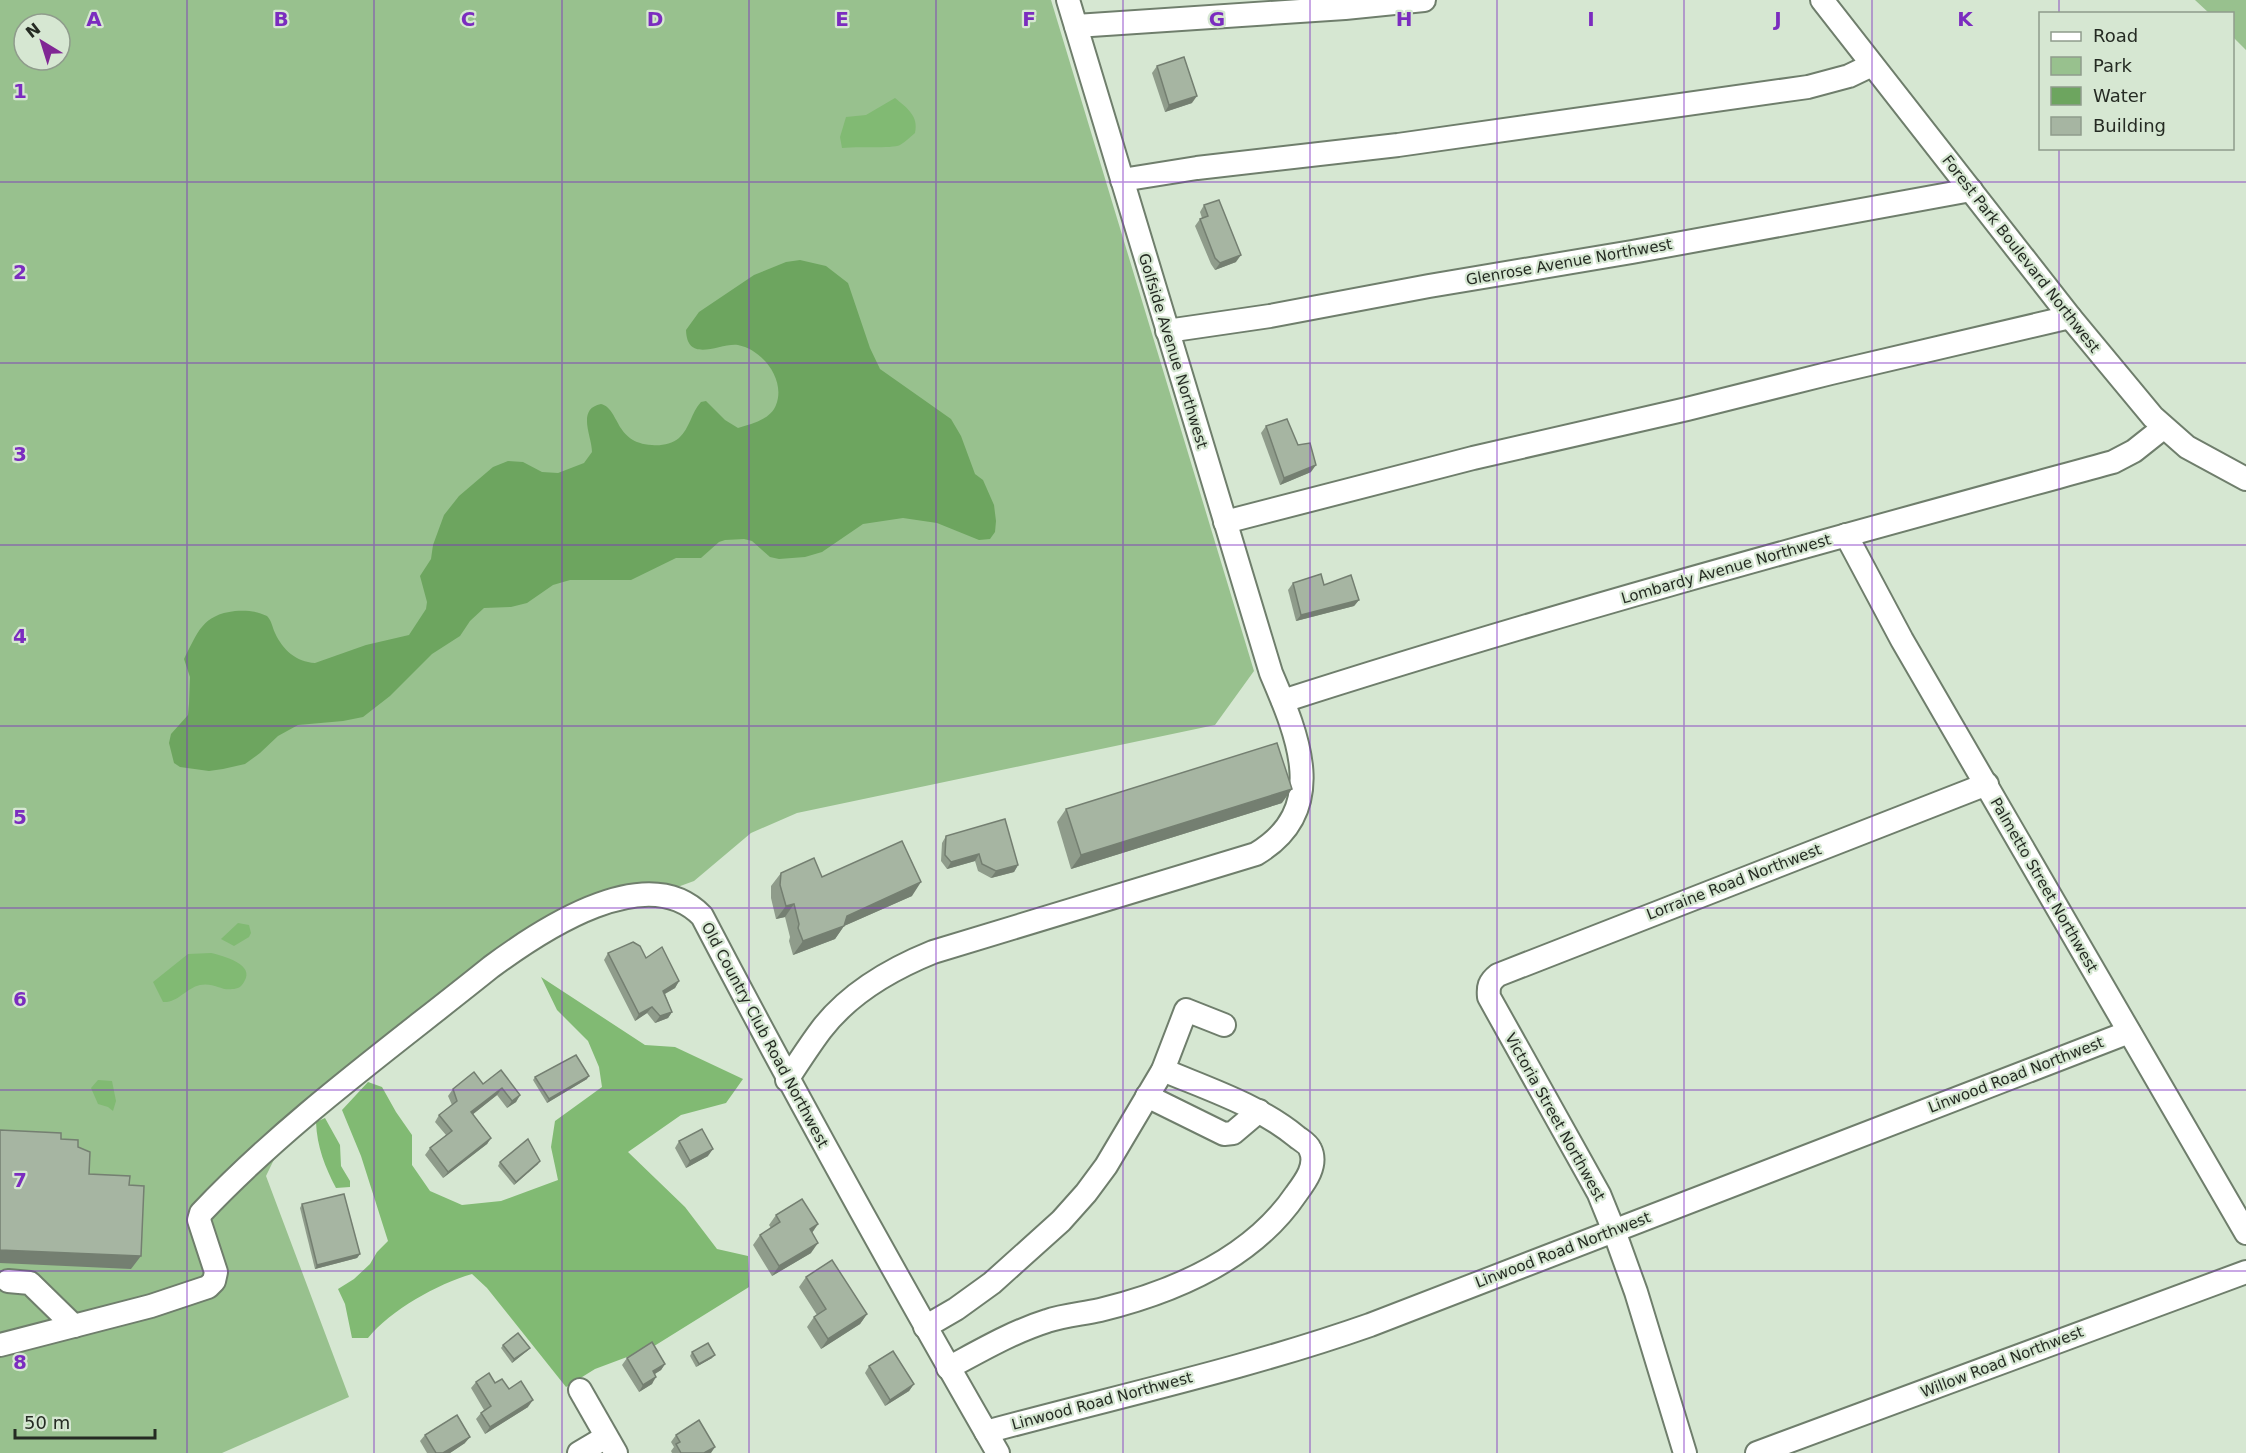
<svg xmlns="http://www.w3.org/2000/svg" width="2246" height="1453" font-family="'DejaVu Sans',sans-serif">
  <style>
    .green { fill: #98c18e; fill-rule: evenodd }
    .forest { fill: #81ba73 }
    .water { fill: #6da55f }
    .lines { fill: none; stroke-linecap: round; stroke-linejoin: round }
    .minor-casing { stroke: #6f7e6c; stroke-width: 26 }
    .minor { stroke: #fff; stroke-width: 22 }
    .wall { fill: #8f9c8b }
    .shaded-wall { fill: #747f71 }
    .building { fill: #a6b5a2; stroke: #747f71; stroke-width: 1.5 }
    .grid { fill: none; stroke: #7b2cbf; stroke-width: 1.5; stroke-opacity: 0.55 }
    .labels { text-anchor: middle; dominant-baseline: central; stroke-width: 4.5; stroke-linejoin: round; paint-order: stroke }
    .street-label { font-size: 15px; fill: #252b23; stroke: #d6e7d2 }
    .grid-label { font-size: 20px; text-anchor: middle; font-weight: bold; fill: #7b2cbf; stroke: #d6e7d2; stroke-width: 4.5; stroke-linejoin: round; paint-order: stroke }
  </style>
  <rect width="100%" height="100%" fill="#d6e7d2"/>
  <g class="green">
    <path d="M0 0H1051L1254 671 1215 725 797 813 751 833 694 881 491 955 301 1104 266 1176 349 1397 222 1453H0ZM24 24H60V60H24Z"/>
    <path d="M2195 0H2246V50L2233 37 2232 14 2209 13Z"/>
  </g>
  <g class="forest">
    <path d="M895 98C907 108 919 116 915 133 910 137 905 142 900 145 892 149 855 146 842 148L840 137 846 117 866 115Z"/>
    <path d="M238 923 249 925 251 933 249 937 234 946 221 939Z"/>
    <path d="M211 953C223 956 256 964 244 982 241 987 238 989 232 989 222 991 213 982 200 985 186 988 178 1003 163 1002L153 982 188 954Z"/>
    <path d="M541 977 645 1045 675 1047 743 1079 726 1103 681 1115 628 1152 685 1207 717 1249 748 1256 749 1287 651 1348 595 1369 566 1387 487 1288 472 1274C437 1284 391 1310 368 1338H352L345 1304 338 1289 354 1279 370 1264 377 1252 388 1241 361 1156 342 1110 368 1082 382 1087 396 1112 412 1135V1165L430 1191 462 1205 501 1201 558 1180 551 1147 555 1121 602 1087 599 1067 588 1041 557 1010Z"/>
    <path d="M98 1080 112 1081 116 1101 113 1111 108 1107 98 1104 91 1088Z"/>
    <path d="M325 1118 340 1145 341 1166 350 1181V1187L336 1188C325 1167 317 1147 316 1122Z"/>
  </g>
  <path class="water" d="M800 260 826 266 848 283 870 348 880 369 951 419 961 436 975 474 983 480 994 505 996 521 995 532 990 539 979 540 937 523 903 518 863 524 822 552 805 557 779 559 770 557 752 541 744 539 725 540 719 542 701 558H676L631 580H570L553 585 527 603 511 607 484 608 470 621 460 636 432 654 390 696 363 717 343 721 298 725 278 736 260 753 245 764 223 769 209 771 180 767 174 763 169 743 171 734 188 715 189 704 190 677 184 659C198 632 202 615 235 611 246 610 257 611 267 616 272 621 272 627 275 633 283 650 296 662 315 663L366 645 409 635 426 609 427 602 420 576 431 559 433 545 444 515 459 496 493 467 508 461 523 462 542 472 558 473 584 463 592 452C592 436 576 409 601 404 620 409 614 443 652 445 661 446 672 444 679 438 690 428 691 413 701 402L706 401 725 420 738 428C752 424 771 419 776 405 786 380 763 350 738 345 721 342 687 365 686 330L699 312 754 275 786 262Z"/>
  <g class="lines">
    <g class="minor-casing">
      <g id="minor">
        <path d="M1822 0 2070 317 2153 417 2187 447 2246 479"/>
        <path d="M1076 26 1345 8 1424 0"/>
        <path d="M1122 180 1197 168 1398 145 1808 87 1849 76 1872 65"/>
        <path d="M1167 331 1270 316 1429 286 1632 252 1971 190"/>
        <path d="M1225 522 1473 458 1687 409 1831 373 2070 317"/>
        <path d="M1846 535 1902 640 2246 1233"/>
        <path d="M1283 701C1557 613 1835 538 2113 462L2134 451 2163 428"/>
        <path d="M787 1080C798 1063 809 1046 821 1030 849 993 891 969 933 952L1256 854C1330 810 1298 736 1271 673L1068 0"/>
        <path d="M1147 1096 1224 1134 1233 1133 1259 1111"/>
        <path d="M8 1281 30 1283 74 1326"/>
        <path d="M925 1327 956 1309 992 1283 1061 1221 1086 1193 1106 1166 1163 1070 1186 1010 1224 1025"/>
        <path d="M0 1345 151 1306 208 1287 214 1281 216 1272 199 1220 201 1213C288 1121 393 1046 491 967 541 930 647 859 702 916 797 1098 896 1276 998 1453"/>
        <path d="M948 1368C980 1351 1012 1332 1047 1321 1064 1315 1082 1314 1100 1310 1174 1292 1252 1259 1296 1194 1305 1182 1318 1165 1310 1149 1308 1144 1301 1140 1297 1137 1258 1105 1208 1089 1163 1070"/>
        <path d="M580 1390 616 1453"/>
        <path d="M986 1432C1114 1397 1245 1369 1370 1325L2129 1032"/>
        <path d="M579 1453 606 1437"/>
        <path d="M1685 1453 1636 1292 1614 1231 1599 1194 1489 997C1488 987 1489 982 1498 975L1987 784"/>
        <path d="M1757 1453 2246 1272"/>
      </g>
    </g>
    <use href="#minor" class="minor"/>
  </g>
  <g class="wall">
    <path d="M1157 66 1192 103 1165 112 1152 73Z"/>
    <path d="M1204 205 1236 262 1215 270 1211 264 1195 226 1200 219 1202 218 1200 212Z"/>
    <path d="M1266 426 1298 445 1311 472 1280 485 1261 433Z"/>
    <path d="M1293 583 1324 585 1359 600 1354 606 1296 621 1288 590Z"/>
    <path d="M1282 803 1071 869 1057 822 1066 809Z"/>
    <path d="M946 836 1018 865 1014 872 991 878 978 871 975 861 947 869 941 861 942 843Z"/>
    <path d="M781 873 822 877 912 896 844 926 835 939 793 955 789 941 790 937 785 917 776 919 771 898V886Z"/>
    <path d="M608 953 646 958 679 981 675 988 665 994 672 1012 668 1018 655 1023 647 1013 635 1021 604 960Z"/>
    <path d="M501 1070 520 1095 516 1102 507 1108 497 1095 473 1114 491 1138 487 1144 443 1178 425 1155 430 1148 446 1135 435 1122 439 1115 452 1105 448 1096 453 1089 483 1084Z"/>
    <path d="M535 1077 587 1079 547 1103 533 1080Z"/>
    <path d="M679 1141 708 1156 686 1168 675 1148Z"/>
    <path d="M500 1162 538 1164 514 1185 498 1166Z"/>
    <path d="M302 1204 360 1254 357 1258 315 1269 300 1208Z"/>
    <path d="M776 1215 818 1224 812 1233 811 1253 772 1276 753 1245 760 1235 771 1228 769 1225Z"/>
    <path d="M806 1277 867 1314 860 1324 821 1349 807 1327 814 1317 817 1315 799 1287Z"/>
    <path d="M503 1345 530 1348 527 1351 512 1363 501 1348Z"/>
    <path d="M692 1352 712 1358 696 1367 690 1356Z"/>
    <path d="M627 1358 665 1364 661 1370 655 1374 652 1384 639 1392 622 1365Z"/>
    <path d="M869 1366 914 1384 909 1391 885 1406 865 1373Z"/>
    <path d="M476 1382 509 1389 528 1407 485 1434 476 1419 481 1413 484 1410 471 1388Z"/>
    <path d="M425 1435 465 1443 450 1453H427L420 1441Z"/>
    <path d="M676 1435 711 1453H672L671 1451 674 1447 671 1442Z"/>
  </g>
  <g class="shaded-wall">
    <path d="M1197 96 1192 103 1165 112 1169 105Z"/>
    <path d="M1241 255 1236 262 1215 270 1220 263Z"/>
    <path d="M1316 465 1311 472 1280 485 1284 478Z"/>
    <path d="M1359 600 1354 606 1296 621 1301 615Z"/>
    <path d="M1292 789 1282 803 1071 869 1081 855Z"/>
    <path d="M979 854 975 861 947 869 951 862Z"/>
    <path d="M1018 865 1014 872 991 878 996 871Z"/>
    <path d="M921 882 912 896 844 926 835 939 793 955 803 941 847 916Z"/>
    <path d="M794 904 785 917 776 919 786 906Z"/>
    <path d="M679 981 675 988 659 997 663 991Z"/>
    <path d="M652 1007 647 1013 635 1021 639 1014Z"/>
    <path d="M672 1012 668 1018 655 1023 660 1016Z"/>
    <path d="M589 1076 587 1079 547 1103 549 1099Z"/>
    <path d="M502 1088 497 1095 467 1119 471 1112Z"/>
    <path d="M520 1095 516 1102 507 1108 512 1101Z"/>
    <path d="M491 1138 487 1144 443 1178 448 1172Z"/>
    <path d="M713 1149 708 1156 686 1168 690 1161Z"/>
    <path d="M540 1161 538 1164 514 1185 516 1182Z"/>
    <path d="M818 1224 811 1234 810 1229Z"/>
    <path d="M818 1243 811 1253 772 1276 779 1266Z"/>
    <path d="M0 1250 141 1256 131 1269 0 1263Z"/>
    <path d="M360 1254 357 1258 315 1269 317 1265Z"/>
    <path d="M867 1314 860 1324 821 1349 828 1339Z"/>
    <path d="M530 1348 527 1351 512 1363 514 1359Z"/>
    <path d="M715 1355 712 1358 696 1367 699 1364Z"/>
    <path d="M665 1364 661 1370 648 1378 653 1371Z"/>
    <path d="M656 1377 652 1384 639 1392 643 1385Z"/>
    <path d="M914 1384 909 1391 885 1406 890 1400Z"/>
    <path d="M533 1400 528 1407 485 1434 490 1427Z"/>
    <path d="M470 1437 465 1443 450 1453H443Z"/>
    <path d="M715 1447 711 1453H704Z"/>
  </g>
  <g class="building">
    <path d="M1184 57 1197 96 1169 105 1157 66Z"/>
    <path d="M1219 200 1241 255 1220 263 1215 258 1200 219 1208 216 1204 205Z"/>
    <path d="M1287 419 1298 445 1310 443 1316 465 1284 478 1266 426Z"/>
    <path d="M1321 574 1324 585 1351 575 1359 600 1301 615 1293 583Z"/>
    <path d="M1277 743 1292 789 1081 855 1066 809Z"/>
    <path d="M1005 819 1018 865 996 871 982 864 979 854 951 862 945 855 946 836Z"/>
    <path d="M902 841 921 882 847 916 844 926 803 941 798 928 799 924 794 904 786 906 780 885 781 873 814 858 822 877Z"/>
    <path d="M633 942 640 946 646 958 662 947 679 981 663 991 672 1012 660 1016 652 1007 639 1014 608 953Z"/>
    <path d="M576 1055 589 1076 549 1099 535 1077Z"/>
    <path d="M501 1070 520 1095 512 1101 502 1088 471 1112 491 1138 448 1172 430 1148 452 1131 439 1115 457 1101 453 1089 474 1072 483 1084Z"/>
    <path d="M702 1129 713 1149 690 1161 679 1141Z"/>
    <path d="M0 1130 61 1133V1139L78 1140V1147L90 1152 89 1174 130 1176 129 1185 144 1186 141 1256 0 1250Z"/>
    <path d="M528 1139 540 1161 516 1182 500 1162Z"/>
    <path d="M344 1194 360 1254 317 1265 302 1204Z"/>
    <path d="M802 1199 818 1224 810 1229 818 1243 779 1266 760 1235 780 1222 776 1215Z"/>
    <path d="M832 1260 867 1314 828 1339 814 1317 826 1309 806 1277Z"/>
    <path d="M518 1333 530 1348 514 1359 503 1345Z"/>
    <path d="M652 1342 665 1364 653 1371 656 1377 643 1385 627 1358Z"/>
    <path d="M708 1343 715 1355 699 1364 692 1352Z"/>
    <path d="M893 1351 914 1384 890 1400 869 1366Z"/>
    <path d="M489 1373 495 1383 502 1379 509 1389 521 1381 533 1400 490 1427 481 1413 491 1406 476 1382Z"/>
    <path d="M457 1415 470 1437 443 1453H436L425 1435Z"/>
    <path d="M699 1420 715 1447 704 1453H681L676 1444 680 1442 676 1435Z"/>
  </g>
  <path class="grid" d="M187 0V1453M374 0V1453M562 0V1453M749 0V1453M936 0V1453M1123 0V1453M1310 0V1453M1497 0V1453M1684 0V1453M1872 0V1453M2059 0V14M2059 148V1453M0 182H2246M0 363H2246M0 545H2246M0 726H2246M0 908H2246M0 1090H2246M0 1271H2246"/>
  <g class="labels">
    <g class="street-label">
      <text transform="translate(2021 254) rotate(52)">Forest Park Boulevard Northwest</text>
      <text transform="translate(1569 262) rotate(-10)">Glenrose Avenue Northwest</text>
      <text transform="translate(1173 351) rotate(73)">Golfside Avenue Northwest</text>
      <text transform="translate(1726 569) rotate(-16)">Lombardy Avenue Northwest</text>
      <text transform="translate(1734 882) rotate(-21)">Lorraine Road Northwest</text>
      <text transform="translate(2044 885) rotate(60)">Palmetto Street Northwest</text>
      <text transform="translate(765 1035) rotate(62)">Old Country Club Road Northwest</text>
      <text transform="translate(2016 1075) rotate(-21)">Linwood Road Northwest</text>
      <text transform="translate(1555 1117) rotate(61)">Victoria Street Northwest</text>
      <text transform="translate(1563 1250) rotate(-21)">Linwood Road Northwest</text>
      <text transform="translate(2002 1362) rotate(-21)">Willow Road Northwest</text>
      <text transform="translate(1102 1401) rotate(-15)">Linwood Road Northwest</text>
    </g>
  </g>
  <g class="grid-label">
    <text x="94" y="26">A</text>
    <text x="281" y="26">B</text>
    <text x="468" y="26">C</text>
    <text x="655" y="26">D</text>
    <text x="842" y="26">E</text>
    <text x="1029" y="26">F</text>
    <text x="1217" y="26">G</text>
    <text x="1404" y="26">H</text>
    <text x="1591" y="26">I</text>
    <text x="1778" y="26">J</text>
    <text x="1965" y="26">K</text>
    <text x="20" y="98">1</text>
    <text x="20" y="279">2</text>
    <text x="20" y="461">3</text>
    <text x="20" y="643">4</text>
    <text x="20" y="824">5</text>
    <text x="20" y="1006">6</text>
    <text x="20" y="1187">7</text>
    <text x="20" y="1369">8</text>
  </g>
  <rect x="2039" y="12" width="195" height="138" fill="#d6e7d2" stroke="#8f9c8c" stroke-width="1.5"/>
  <rect x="2051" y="32" width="30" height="9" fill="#ffffff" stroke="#8f9c8c" stroke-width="1.5"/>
  <text x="2093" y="42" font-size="18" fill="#252b23">Road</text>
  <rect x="2051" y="57" width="30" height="18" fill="#98c18e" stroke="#8f9c8c" stroke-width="1.5"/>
  <text x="2093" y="72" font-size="18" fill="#252b23">Park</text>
  <rect x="2051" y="87" width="30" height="18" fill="#6da55f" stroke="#8f9c8c" stroke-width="1.5"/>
  <text x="2093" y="102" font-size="18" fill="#252b23">Water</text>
  <rect x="2051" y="117" width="30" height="18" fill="#a6b5a2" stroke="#8f9c8c" stroke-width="1.5"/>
  <text x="2093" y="132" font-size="18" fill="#252b23">Building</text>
  <g transform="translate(42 42) rotate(322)"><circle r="28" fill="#d6e7d2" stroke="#8f9c8c" stroke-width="1.5"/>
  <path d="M0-4.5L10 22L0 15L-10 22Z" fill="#802794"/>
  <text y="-9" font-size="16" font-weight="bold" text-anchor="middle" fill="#252b23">N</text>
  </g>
  <path d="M15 1429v9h140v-9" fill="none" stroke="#252b23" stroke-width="3"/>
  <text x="24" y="1429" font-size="18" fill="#252b23" stroke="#d6e7d2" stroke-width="4.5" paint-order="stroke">50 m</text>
</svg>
